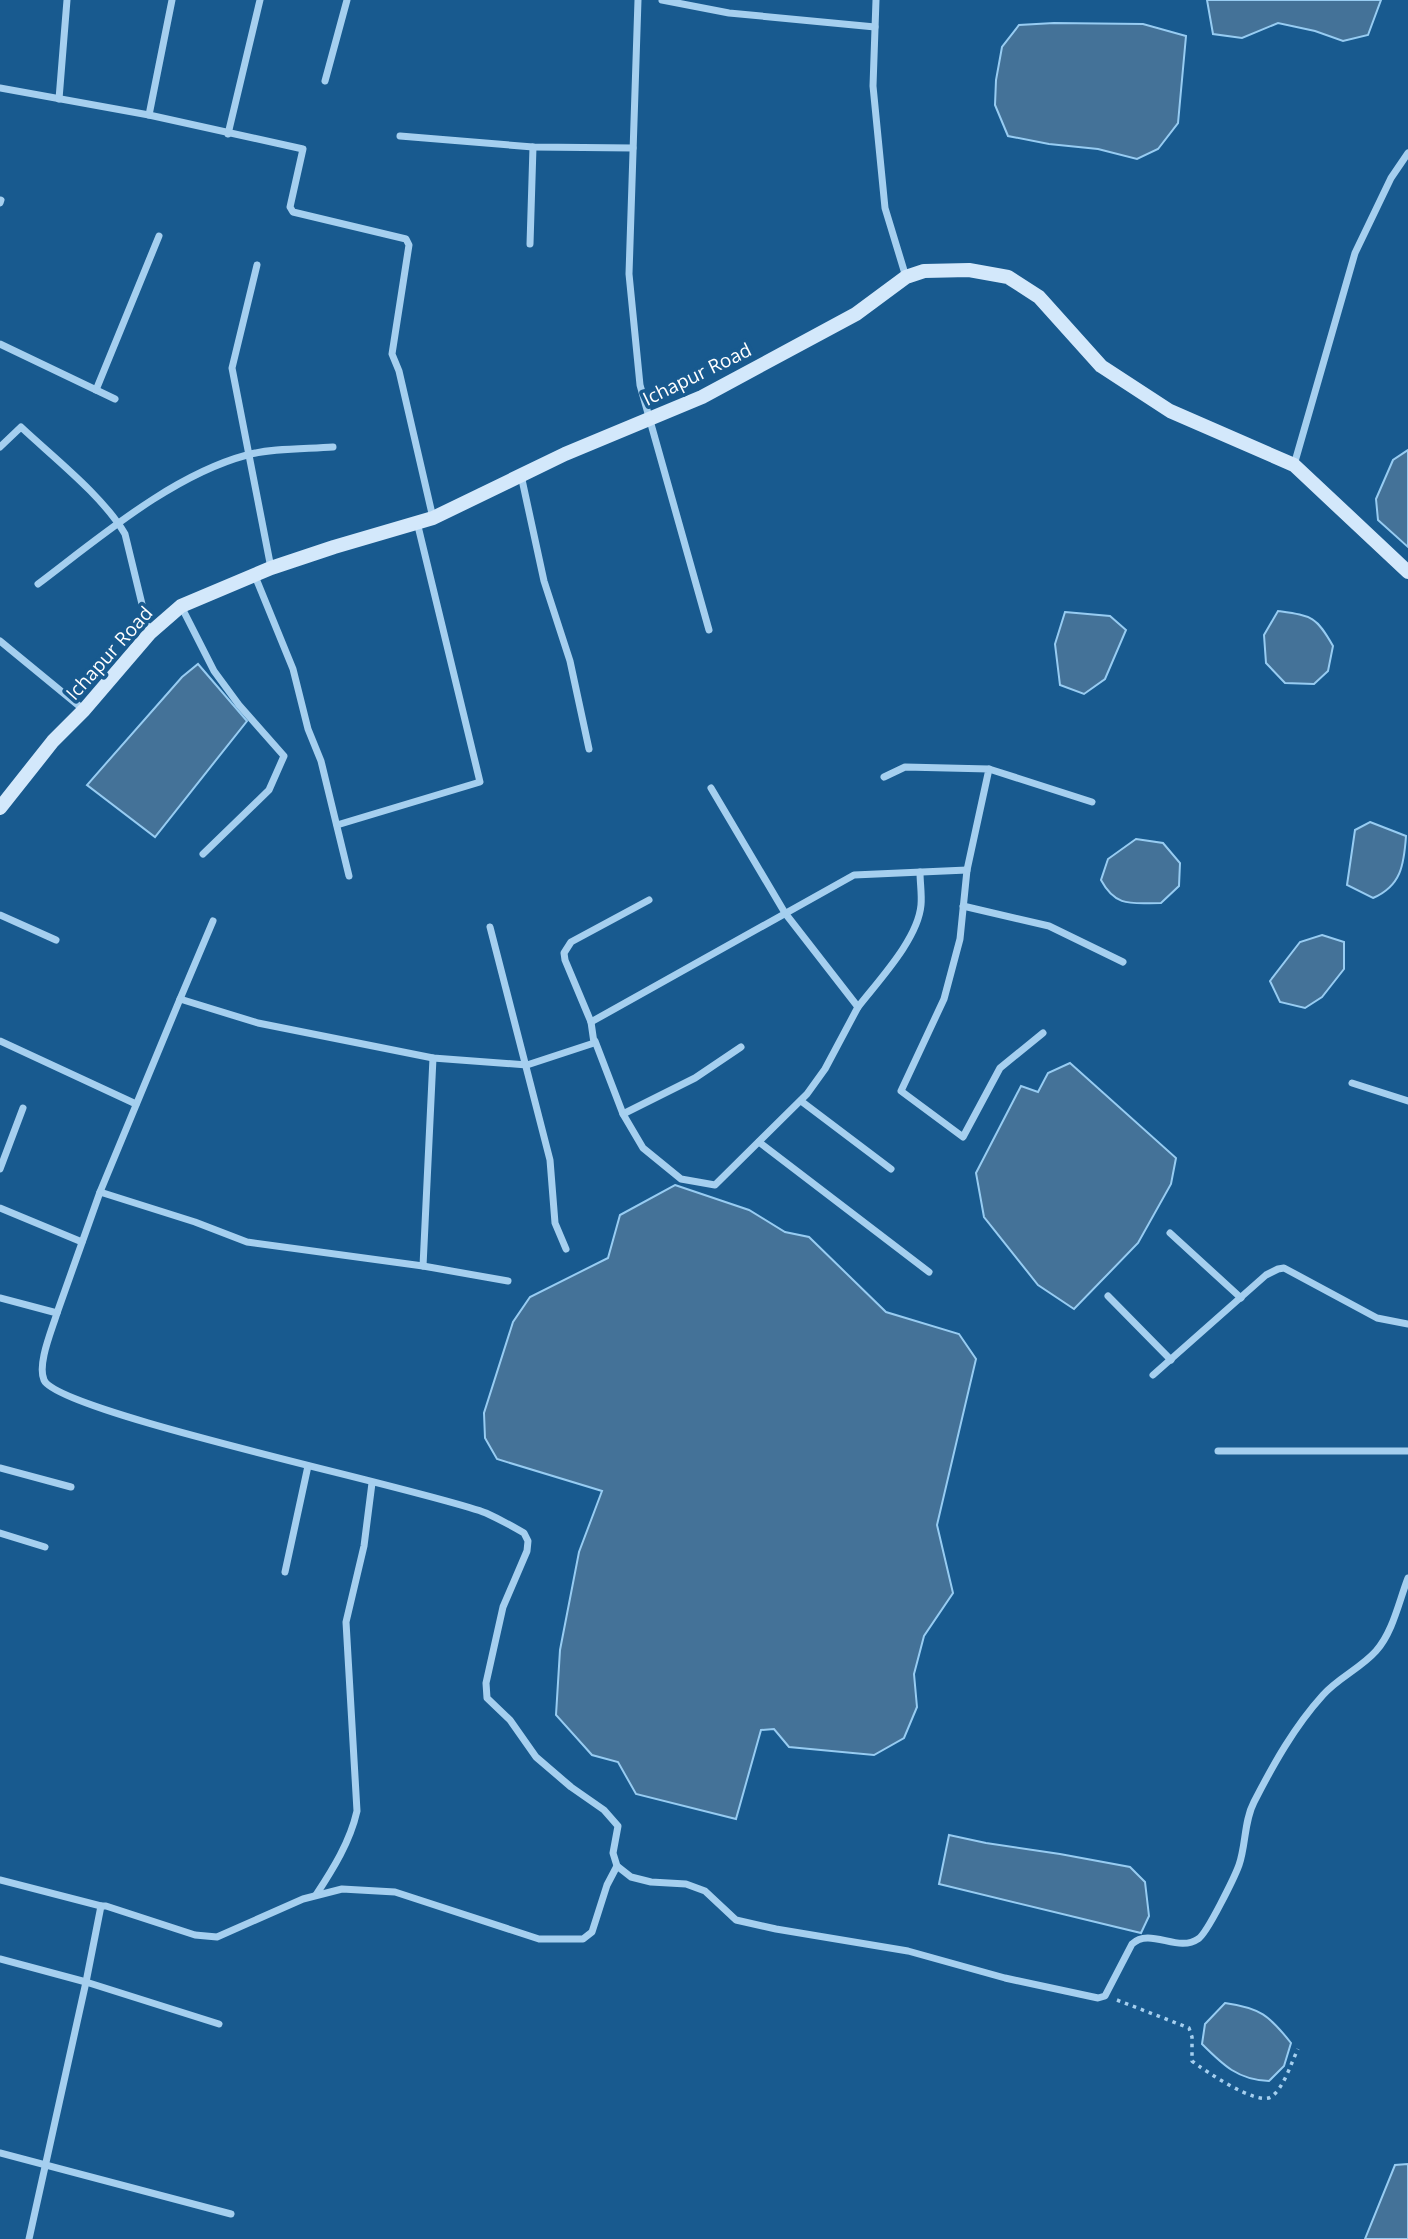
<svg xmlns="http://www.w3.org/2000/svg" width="1408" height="2239" font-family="'Open Sans',sans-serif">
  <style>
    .water { fill: #447298; stroke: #97ccf2; stroke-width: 2 }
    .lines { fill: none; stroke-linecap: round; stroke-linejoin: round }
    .path { stroke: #a5cfef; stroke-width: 3.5; stroke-dasharray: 3.5 5; stroke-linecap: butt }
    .street { stroke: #a5cfef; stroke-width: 7 }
    .secondary { stroke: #d3e8fb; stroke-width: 14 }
    .labels { text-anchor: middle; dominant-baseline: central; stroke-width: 7; stroke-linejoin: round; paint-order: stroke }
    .street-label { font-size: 19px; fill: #fff; stroke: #185a8f }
  </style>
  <rect width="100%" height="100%" fill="#185a8f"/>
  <g class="water">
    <path d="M1207 0H1381L1368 35 1343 41 1315 31 1278 23 1242 38 1213 34Z"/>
    <path d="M1054 23 1143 24 1186 36 1178 123 1158 149 1137 159 1098 149 1049 144 1008 136 995 105 996 80 1002 47 1019 25Z"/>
    <path d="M1408 450V547L1378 520 1376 499 1393 460Z"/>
    <path d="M1278 611C1312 616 1316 616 1333 646L1328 671 1314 684 1285 683 1266 663 1264 635Z"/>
    <path d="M1065 612 1110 616 1126 630 1105 679 1084 694 1060 685 1055 644Z"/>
    <path d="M198 664 247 721 155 837 87 785 182 677Z"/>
    <path d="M1370 822 1406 836C1404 865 1401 886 1373 898L1347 885 1355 830Z"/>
    <path d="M1136 839 1163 843 1180 863 1179 886 1161 903C1132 903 1116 908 1101 880L1108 859Z"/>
    <path d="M1322 935 1344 942V969L1322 997 1305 1008 1280 1002 1270 981 1300 942Z"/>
    <path d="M1070 1063 1176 1158 1171 1184 1138 1243 1074 1309 1038 1285 984 1217 976 1173 1021 1086 1038 1092 1048 1073Z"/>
    <path d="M675 1185 749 1210 785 1232 809 1237 886 1312 959 1334 976 1359 937 1525 953 1593 924 1636 914 1674 917 1707 904 1738 874 1755 789 1747 774 1729 761 1730 736 1819 636 1794 618 1762 592 1755 556 1715 560 1650 579 1552 602 1491 497 1459 485 1438 484 1413 513 1322 530 1297 608 1258 620 1215Z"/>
    <path d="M949 1835 986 1843 1060 1854 1130 1867 1145 1882 1149 1916 1141 1933 939 1884Z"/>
    <path d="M1225 2003C1260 2008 1269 2015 1291 2043L1284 2066 1269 2081C1238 2080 1223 2065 1202 2044L1205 2024Z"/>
    <path d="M1408 2164V2239H1365L1395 2165Z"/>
  </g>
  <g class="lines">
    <path class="path" d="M1117 2000 1189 2028 1192 2037V2061C1205 2071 1257 2106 1271 2097 1284 2088 1291 2063 1298 2049"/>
    <g class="street">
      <path d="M638 0 629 274 640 385 709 630"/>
      <path d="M662 0 729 13 875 27"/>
      <path d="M876 0 873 86 885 208 906 277"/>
      <path d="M325 81 347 0"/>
      <path d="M0 88 149 115 303 149 290 207 293 212 406 239 409 245 392 354 399 371 433 518"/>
      <path d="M59 99 67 0"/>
      <path d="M149 115 172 0"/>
      <path d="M228 134 260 0"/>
      <path d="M400 136 533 147 633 148"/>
      <path d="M0 203 1 200"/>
      <path d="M530 244 533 147"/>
      <path d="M257 265 232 368 271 568"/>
      <path d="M0 344 115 399"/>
      <path d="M96 390 159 236"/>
      <path d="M0 447 21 427C54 458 103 496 125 534L149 633"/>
      <path d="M1294 465 1355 253 1391 178 1408 153"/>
      <path d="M521 475 544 581 570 661 589 749"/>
      <path d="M255 576 293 669 308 729 321 761 349 876"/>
      <path d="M38 584C99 538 172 475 247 455 271 448 308 449 333 447"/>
      <path d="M181 606 214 671 239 705 284 756 269 790 203 854"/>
      <path d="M0 641 84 710"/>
      <path d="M989 769 1092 802"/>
      <path d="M884 777 905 767 989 769 967 870 960 939 944 999 901 1091 963 1137 1000 1068 1043 1033"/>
      <path d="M337 825 480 782 417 522"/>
      <path d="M963 906 1049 926 1123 962"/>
      <path d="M0 915 56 940"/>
      <path d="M490 927 550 1160 555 1223 566 1249"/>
      <path d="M180 999 213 921"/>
      <path d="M858 1007C879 980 918 939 921 905 922 894 920 883 920 872"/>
      <path d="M591 1022 854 875 967 870"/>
      <path d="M0 1041 136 1104"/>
      <path d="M595 1041 623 1114 643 1148 681 1179 715 1185 807 1094 825 1069 858 1007 785 913 711 788"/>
      <path d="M1352 1083 1408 1101"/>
      <path d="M801 1101 891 1169"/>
      <path d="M623 1114 695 1078 741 1047"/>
      <path d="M759 1142 929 1272"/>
      <path d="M0 1169 23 1108"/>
      <path d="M100 1192 195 1222 247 1242 423 1266 433 1058"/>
      <path d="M0 1208 82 1242"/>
      <path d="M1170 1233 1241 1298"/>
      <path d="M423 1266 508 1281"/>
      <path d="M1108 1296 1171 1360"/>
      <path d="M0 1298 57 1313C52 1330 37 1364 44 1380 58 1413 428 1490 486 1513 499 1519 512 1526 524 1533L528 1541 527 1551 503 1607 486 1683 487 1698 510 1720 536 1757 571 1787 604 1810 618 1826 613 1853 617 1866 631 1877 651 1882 686 1884 705 1891 736 1920 776 1929 908 1951 1005 1978 1098 1998 1105 1996 1132 1944C1150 1927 1178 1953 1198 1939 1207 1934 1235 1876 1239 1865 1246 1845 1244 1821 1254 1802 1273 1765 1294 1727 1323 1695 1338 1678 1361 1668 1376 1651 1393 1632 1399 1601 1408 1578"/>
      <path d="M57 1313 100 1192 180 999 258 1023 433 1058 527 1065 594 1043 591 1022 565 960 564 953 571 942 649 900"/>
      <path d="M1153 1375 1266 1275 1278 1269 1284 1268 1377 1318 1408 1324"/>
      <path d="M1218 1451H1408"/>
      <path d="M0 1468 71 1487"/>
      <path d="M0 1533 45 1547"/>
      <path d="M285 1572 308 1466"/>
      <path d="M0 1880 101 1906"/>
      <path d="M316 1895C333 1869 350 1842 357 1811L346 1622 364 1546 372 1483"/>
      <path d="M0 1959 86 1982 219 2024"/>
      <path d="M0 2153 231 2214"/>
      <path d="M29 2239 86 1982 101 1906H106L195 1935 217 1937 303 1899 342 1889 395 1892 539 1939H583L592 1932 607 1885 617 1866"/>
    </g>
    <path class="secondary" d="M0 808 53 741 84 710 150 633 181 606 271 568 334 547 433 518 565 454 702 397 856 314 906 277 924 271 969 270 1008 277 1039 297 1101 366 1170 411 1294 465 1408 572"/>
  </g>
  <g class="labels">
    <g class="street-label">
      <text transform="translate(697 374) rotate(-26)">Ichapur Road</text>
      <text transform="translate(109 653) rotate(-48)">Ichapur Road</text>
    </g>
  </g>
</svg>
